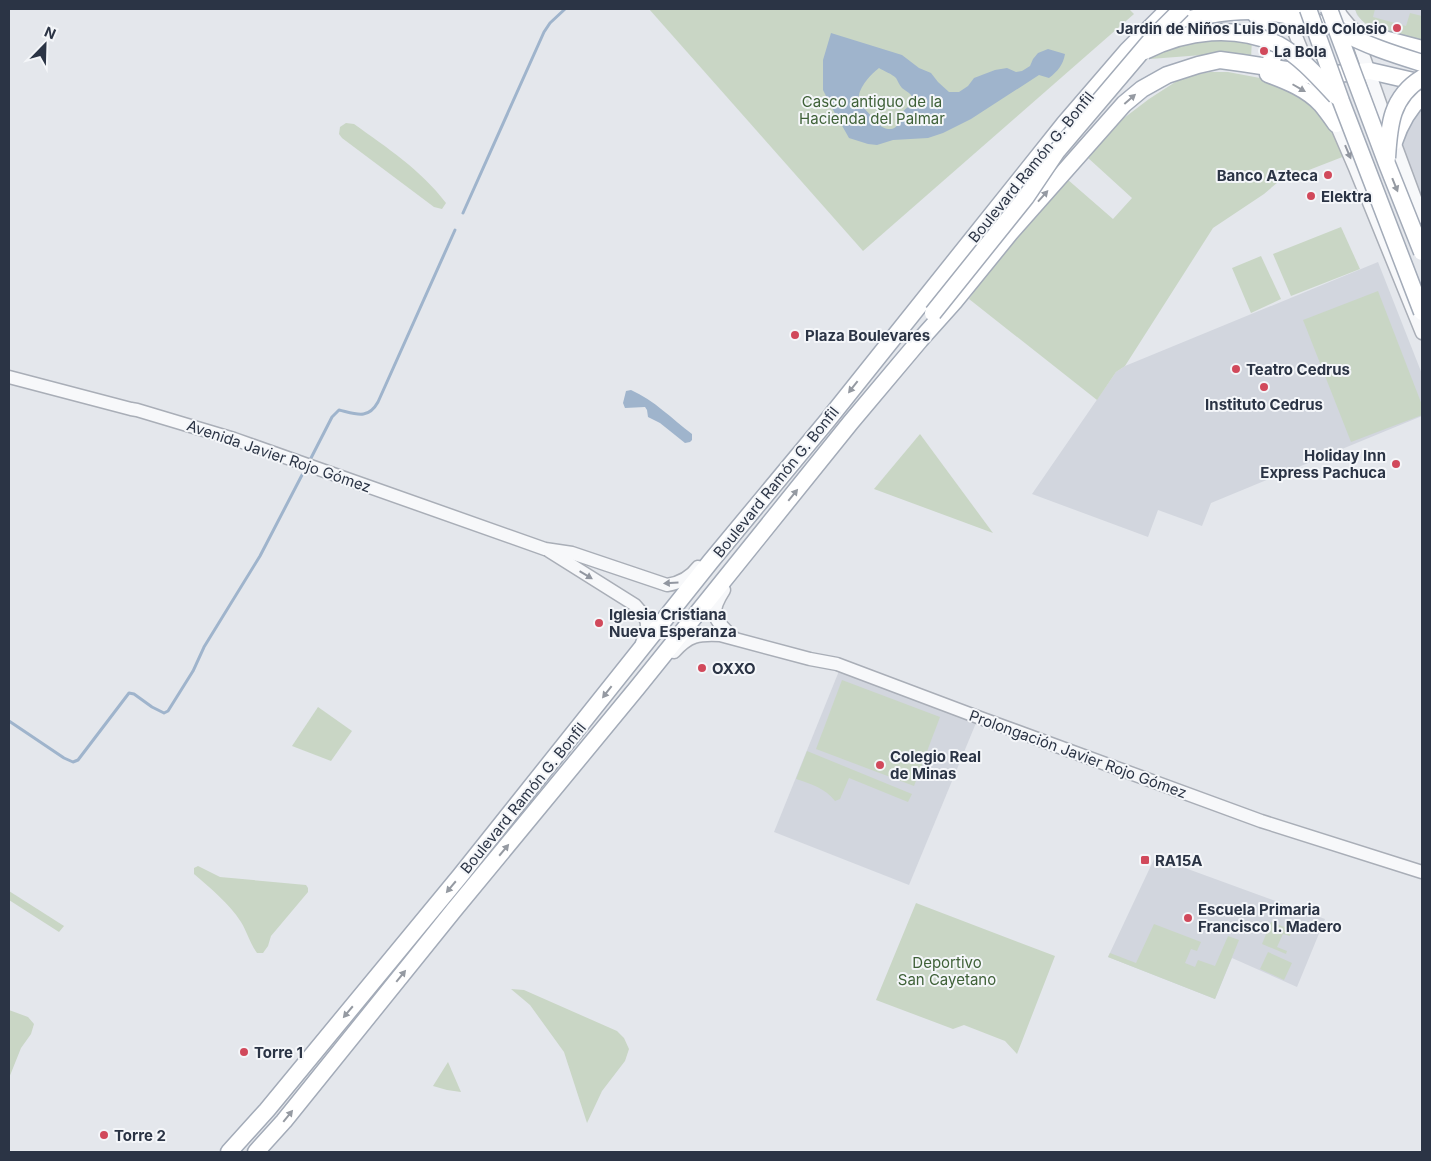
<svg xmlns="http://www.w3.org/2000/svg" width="1431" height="1161" font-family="Inter,sans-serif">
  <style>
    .built { fill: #d2d6de }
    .green { fill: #c9d6c5 }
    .water { fill: #9fb4cc; fill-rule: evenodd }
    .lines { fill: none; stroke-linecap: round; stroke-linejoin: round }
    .stream { stroke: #9fb4cc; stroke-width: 3 }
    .tertiary-casing { stroke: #a9aeb7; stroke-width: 15 }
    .primary-casing { stroke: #a3abb8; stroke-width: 19 }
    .tertiary { stroke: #f7f8fa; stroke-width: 12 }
    .primary { stroke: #fff; stroke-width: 16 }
    .primary-bridge-casing { stroke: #a3abb8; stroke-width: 19; stroke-linecap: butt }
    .primary-bridge { stroke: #fff; stroke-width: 16 }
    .oneway { fill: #959aa2 }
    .oneway2 { fill: #9196a0 }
    .poi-dot { fill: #d1495b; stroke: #f4f6f9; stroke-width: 2 }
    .labels { text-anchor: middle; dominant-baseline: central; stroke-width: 4; stroke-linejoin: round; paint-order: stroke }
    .poi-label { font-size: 15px; font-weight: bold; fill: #2b3445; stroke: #f4f6f9; text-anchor: start }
    .park-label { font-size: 15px; fill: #3f6138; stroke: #f4f6f9 }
    .street-label { font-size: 15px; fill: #2b3445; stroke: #f4f6f9 }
  </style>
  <rect width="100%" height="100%" fill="#e4e7ec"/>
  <g class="built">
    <path d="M1355 9H1422V43L1367 25 1357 15Z"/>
    <path d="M1422 91V231L1401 177 1397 117Z"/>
    <path d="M1378 262 1422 374V416L1211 503 1202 526 1158 510 1148 537 1032 494 1116 372 1125 366Z"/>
    <path d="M839 671 976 723 909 885 774 832Z"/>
    <path d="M1155 857 1325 919 1297 987 1232 958 1215 999 1108 957Z"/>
  </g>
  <g class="green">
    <path d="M649 9H1129L1134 14 863 251Z"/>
    <path d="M1355 9H1375L1373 17 1406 26 1410 13 1422 16V42C1402 37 1361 32 1355 9Z"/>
    <path d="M1191 38 1252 39 1251 58 1202 55 1150 59 1168 48Z"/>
    <path d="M1210 72H1228L1260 78 1287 89 1309 102 1340 137 1345 156 1278 182 1264 194 1213 228 1125 366 1116 372 1097 400 969 299 990 269 1067 179 1113 219 1132 198 1087 157 1124 118 1149 99 1183 77Z"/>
    <path d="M346 123 354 124C386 147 421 170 446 203L442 209 434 207 342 138 339 134 340 127Z"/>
    <path d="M1341 227 1360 269 1291 296 1273 254Z"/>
    <path d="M1261 256 1281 299 1251 313 1232 268Z"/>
    <path d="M1378 291 1422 405V415L1351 442 1303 320Z"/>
    <path d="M920 434 993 533 874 489Z"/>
    <path d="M842 680 940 717 914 786 816 749Z"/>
    <path d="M318 707 352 731 331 761 292 746Z"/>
    <path d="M807 751 912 794 908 802 849 778 840 799 835 801C825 788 811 784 796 779Z"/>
    <path d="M198 866 220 877 306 885 308 888V892L271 936 268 946 263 953H257C250 943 247 932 241 922 229 903 210 888 194 874V868Z"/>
    <path d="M9 891 64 926 59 932 9 900Z"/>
    <path d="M916 903 1055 956 1017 1054 1005 1041 964 1025 953 1029 876 1000Z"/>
    <path d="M1271 922 1292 930 1290 936 1283 934 1277 947 1287 951 1286 954 1262 944Z"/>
    <path d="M1154 924 1201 942 1197 951 1191 949 1185 963 1195 967 1198 960 1215 966 1228 936 1239 940 1215 999 1108 957 1110 953 1136 963Z"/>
    <path d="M1268 952 1292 963 1284 980 1260 969Z"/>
    <path d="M511 989 524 990 617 1031 624 1038 629 1049 625 1061 602 1091 587 1123 564 1052 530 1005Z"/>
    <path d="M9 1010 28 1017 34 1024 31 1034 21 1048 9 1078Z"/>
    <path d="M448 1062 461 1092 447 1090 433 1086Z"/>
  </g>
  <g class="water">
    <path d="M831 33 902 55 919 68 931 73 938 82 949 92H959L968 86 974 78 995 70 1007 68 1016 72 1022 71 1030 66 1033 59 1038 53 1048 49 1065 54C1063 65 1058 71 1049 78L1039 75 971 119 943 133 928 138 893 140 877 145 868 144 849 138 832 108 823 90V60ZM879 68C884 71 892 74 896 78 898 81 899 85 902 88 904 90 909 92 911 95 917 105 905 107 902 113 899 120 899 130 888 129 881 128 878 123 873 118 869 113 861 106 859 100 857 89 871 74 879 68Z"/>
    <path d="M631 390C654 400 672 419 692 434V440L690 442 685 443 660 423 648 417 647 410 645 407 625 408 623 403 626 391Z"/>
  </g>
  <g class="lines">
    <g class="stream">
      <path d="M463 213 544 32 550 23 565 9"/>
      <path d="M310 460 332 417 339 410C356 414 368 420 378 402L455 230"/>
      <path d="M9 721 64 758 73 762 78 760 129 693 134 694 152 707 164 713 168 711 193 671 204 647 260 556 302 475"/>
    </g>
    <g class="tertiary-casing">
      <g id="tertiary">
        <path d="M1285 9 1312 76 1336 124 1355 168 1422 333"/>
        <path d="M1338 9 1341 15 1355 32 1382 109 1422 217"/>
        <path d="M9 377 131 409 137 410 234 439 545 549 572 553 667 585C680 583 690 578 698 567"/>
        <path d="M549 551 635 605C649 620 650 624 642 643"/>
        <path d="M724 590C708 615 714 619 734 638"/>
        <path d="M674 652C689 635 698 634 720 635L810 659 837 664 983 719 1261 821 1422 872"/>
      </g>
    </g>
    <g class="primary-casing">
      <g id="primary">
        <path d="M1252 11C1268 26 1286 47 1266 67"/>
        <path d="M1161 28C1189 18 1221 11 1251 11 1275 11 1299 18 1322 24 1356 32 1389 40 1422 49"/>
        <path d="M1268 74C1287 81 1307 89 1321 104 1326 110 1331 117 1336 124"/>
        <path d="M1394 142C1400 124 1408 109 1422 96"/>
        <path d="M229 1152 267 1110 460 876 711 561 827 421 1065 123 1127 51 1169 9"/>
        <path d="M256 1152 284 1121 454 910 637 688 851 422 920 340 954 302 1010 233 1124 104 1142 89 1167 75 1198 65 1220 60 1242 63 1293 71 1312 76 1370 71 1422 83"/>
      </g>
    </g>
    <use href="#tertiary" class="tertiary"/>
    <use href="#primary" class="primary"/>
    <g class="primary-bridge-casing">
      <g id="primary-bridge">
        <path d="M1308 9 1341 101 1422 312"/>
        <path d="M1329 9 1387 164 1422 252"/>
        <path d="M1338 30C1365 45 1393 54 1422 63"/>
        <path d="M1145 51C1186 30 1236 24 1279 45 1301 57 1319 78 1336 96"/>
        <path d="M1387 158C1389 125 1391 97 1422 78"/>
        <path d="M933 313 1026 197 1057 151 1152 39 1182 9"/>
      </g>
    </g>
    <use href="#primary-bridge" class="primary-bridge"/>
  </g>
  <defs><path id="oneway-solid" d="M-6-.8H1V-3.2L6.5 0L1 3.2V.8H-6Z" transform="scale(1.25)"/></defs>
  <g class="oneway">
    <use href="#oneway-solid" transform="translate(1299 88) rotate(30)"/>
    <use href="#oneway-solid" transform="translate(1130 99) rotate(-41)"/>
    <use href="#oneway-solid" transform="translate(1395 185) rotate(68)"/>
    <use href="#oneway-solid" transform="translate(1043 196) rotate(-48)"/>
    <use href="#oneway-solid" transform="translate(853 387) rotate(128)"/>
    <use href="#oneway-solid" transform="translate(793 495) rotate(-51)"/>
    <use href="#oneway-solid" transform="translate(607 692) rotate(128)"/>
    <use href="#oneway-solid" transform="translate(504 850) rotate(-50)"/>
    <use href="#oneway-solid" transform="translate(451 887) rotate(130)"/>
    <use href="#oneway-solid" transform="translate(401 976) rotate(-51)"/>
    <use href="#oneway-solid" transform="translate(348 1012) rotate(130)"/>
    <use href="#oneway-solid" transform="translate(288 1116) rotate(-51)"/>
  </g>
  <g class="oneway2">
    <use href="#oneway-solid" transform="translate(1348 152) rotate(67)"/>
    <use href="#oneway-solid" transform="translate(586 575) rotate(31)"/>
    <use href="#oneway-solid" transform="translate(671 583) rotate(177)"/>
  </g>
  <g class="poi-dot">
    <circle cx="1397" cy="28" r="5"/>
    <circle cx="1264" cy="51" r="5"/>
    <circle cx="1328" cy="175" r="5"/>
    <circle cx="1311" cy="196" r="5"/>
    <circle cx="795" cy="335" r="5"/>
    <circle cx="1236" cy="369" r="5"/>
    <circle cx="1264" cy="387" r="5"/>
    <circle cx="1396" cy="464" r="5"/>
    <circle cx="599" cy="623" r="5"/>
    <circle cx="702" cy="668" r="5"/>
    <circle cx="880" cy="765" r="5"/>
    <rect x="1140" y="855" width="10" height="10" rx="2.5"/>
    <circle cx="1188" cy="918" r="5"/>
    <circle cx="244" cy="1052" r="5"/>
    <circle cx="104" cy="1135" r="5"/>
  </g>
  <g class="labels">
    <g class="poi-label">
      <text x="1387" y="28" text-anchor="end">Jardin de Niños Luis Donaldo Colosio</text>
      <text x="1274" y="51">La Bola</text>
      <text x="1318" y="175" text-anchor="end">Banco Azteca</text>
      <text x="1321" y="196">Elektra</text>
      <text x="805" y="335">Plaza Boulevares</text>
      <text x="1246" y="369">Teatro Cedrus</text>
      <text x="1264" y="404" text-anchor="middle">Instituto Cedrus</text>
      <text x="1386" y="455" text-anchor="end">Holiday Inn<tspan x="1386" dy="17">Express Pachuca</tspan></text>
      <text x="609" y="614">Iglesia Cristiana<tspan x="609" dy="17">Nueva Esperanza</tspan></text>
      <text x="712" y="668">OXXO</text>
      <text x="890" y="756">Colegio Real<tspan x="890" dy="17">de Minas</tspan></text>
      <text x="1155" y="860">RA15A</text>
      <text x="1198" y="909">Escuela Primaria<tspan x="1198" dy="17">Francisco I. Madero</tspan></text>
      <text x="254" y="1052">Torre 1</text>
      <text x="114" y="1135">Torre 2</text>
    </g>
    <g class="park-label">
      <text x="872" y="101">Casco antiguo de la<tspan x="872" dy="17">Hacienda del Palmar</tspan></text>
      <text x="947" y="962">Deportivo<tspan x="947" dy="17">San Cayetano</tspan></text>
    </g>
    <g class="street-label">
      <text transform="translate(1031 167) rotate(-51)">Boulevard Ramón G. Bonfil</text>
      <text transform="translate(279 456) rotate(19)">Avenida Javier Rojo Gómez</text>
      <text transform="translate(776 482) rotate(-51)">Boulevard Ramón G. Bonfil</text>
      <text transform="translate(1078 754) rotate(20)">Prolongación Javier Rojo Gómez</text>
      <text transform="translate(523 798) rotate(-51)">Boulevard Ramón G. Bonfil</text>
    </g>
  </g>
  <rect width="1431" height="1161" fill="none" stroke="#2b3445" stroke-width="20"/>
  <g transform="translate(45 45) rotate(23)" stroke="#f4f6f9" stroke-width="4" paint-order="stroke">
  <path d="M0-4L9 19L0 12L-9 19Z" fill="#2b3445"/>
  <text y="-8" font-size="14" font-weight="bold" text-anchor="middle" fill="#2b3445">N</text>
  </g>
</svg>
